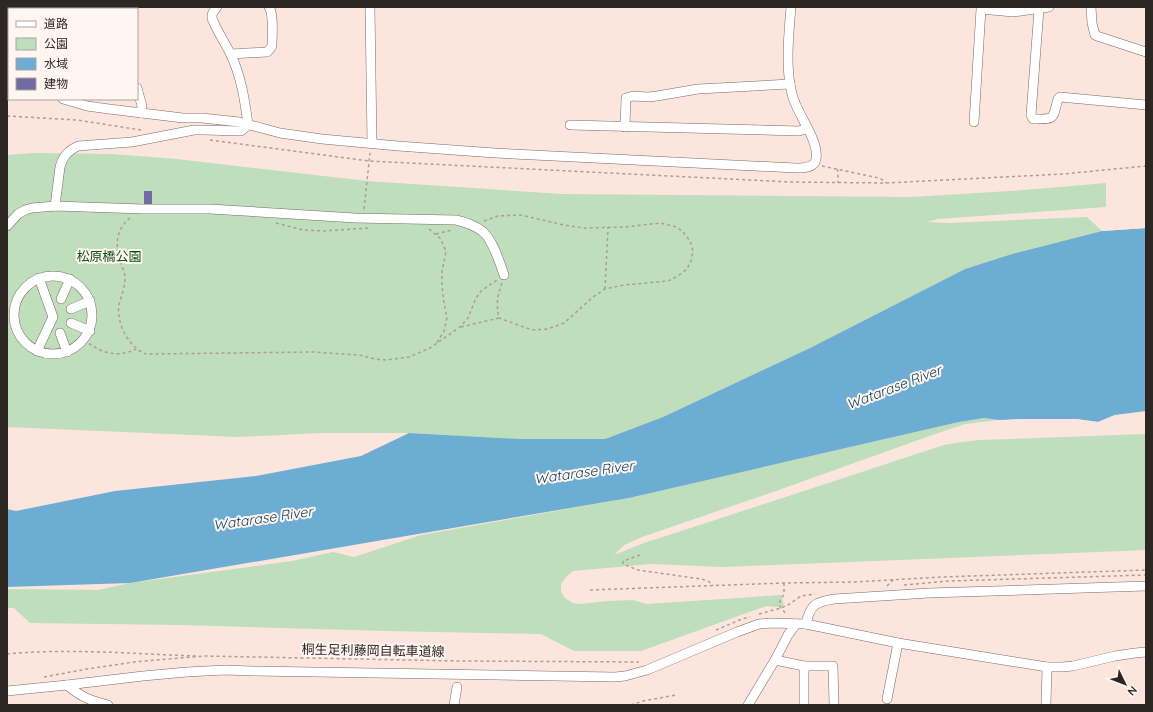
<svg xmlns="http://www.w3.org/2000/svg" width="1153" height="712" font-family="Quicksand,'Noto Sans JP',sans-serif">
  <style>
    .green { fill: #bedebc }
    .water { fill: #6dadd3 }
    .pier { fill: #fce5dc }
    .building { fill: #726aa2 }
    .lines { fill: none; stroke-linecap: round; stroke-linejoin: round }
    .minor-casing { stroke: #7d6961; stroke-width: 10 }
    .path { stroke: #ae9c95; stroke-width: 1.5; stroke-dasharray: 3 3; stroke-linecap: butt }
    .minor { stroke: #fff; stroke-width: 9 }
    .labels { text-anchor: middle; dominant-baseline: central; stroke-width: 4; stroke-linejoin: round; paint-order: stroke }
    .park-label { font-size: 13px; fill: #0c5110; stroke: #fff6f2 }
    .street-label { font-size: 13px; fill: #2e2622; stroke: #fff6f2 }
    .water-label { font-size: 14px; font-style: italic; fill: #0f435e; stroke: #fff6f2 }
  </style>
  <rect width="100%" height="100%" fill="#fce5dc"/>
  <g class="green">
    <path d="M33 153 112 154 176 159 367 181 561 194 912 197 1025 190 1106 183V207L938 219 927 222 948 223 1087 217 1102 231 1012 254 965 269 810 348 663 417 605 439H521L409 433H322L239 437 7 427V155Z"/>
    <path d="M984 418 999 420 965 424 935 434 776 491 642 537 624 545 614 555 644 543 709 522 944 445 962 442 980 440 1146 434V550L723 567 651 564 573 571 566 577 561 584V592L565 598 573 603 579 604 608 601 633 600 646 604 781 595 784 606 776 607 766 606 641 651H574L541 634 387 631 180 625 30 623 14 608H7V589L98 590 130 583 292 561 333 552 354 557 421 535 629 498 959 422Z"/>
  </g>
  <path class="water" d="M1146 228V411L1115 415 1098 422 1076 419H1023L999 420 984 418 959 422 629 498 130 583 7 587V509L16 511 115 491 256 476 361 456 409 433 521 439H605L663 417 810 348 965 269 1012 254 1102 231Z"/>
  <g class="pier">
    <path d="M1146 226V228L1102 231 1100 229Z"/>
    <path d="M1139 414 1115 417 1098 424 1076 421H1023L999 422 991 421 1022 419H1076L1098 422 1115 415Z"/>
  </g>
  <rect class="building" x="144" y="191" width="8" height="13"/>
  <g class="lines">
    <g class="minor-casing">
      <g id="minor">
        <path d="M114 7V9"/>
        <path d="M370 7 372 143"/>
        <path d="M1091 7 1092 23 1095 35 1097 36 1146 52"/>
        <path d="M1039 9 1031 115 1033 119C1056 119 1052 120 1058 99L1060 97 1146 105"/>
        <path d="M7 18 9 56"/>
        <path d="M231 54 267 52 270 49 272 46C272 36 274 14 269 7"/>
        <path d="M7 86H9"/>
        <path d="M137 88 142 106 141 113"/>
        <path d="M63 99 87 106 109 109 183 118H202L239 122 280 133 322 139 398 146 495 153 796 168C803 168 815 168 816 159 819 143 802 120 796 105 793 99 791 91 790 84 786 62 789 30 791 7"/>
        <path d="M974 122 981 9 1013 12 1049 7"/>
        <path d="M570 125 799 131 807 128"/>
        <path d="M625 127 626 98 633 96 648 97 657 96 698 89 790 84"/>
        <path d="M55 206 60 167C63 156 68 151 78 146L132 142 194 130H204L241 131 248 125C245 101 241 75 230 53 225 43 219 34 214 23 210 16 212 13 217 7"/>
        <path d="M7 226 18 214 25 210 32 208 55 206 143 209H210L355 218 456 220C465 222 474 225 482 231 492 238 500 263 504 275"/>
        <circle cx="53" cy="315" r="39"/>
        <path d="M61 299 70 279"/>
        <path d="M71 309 90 301"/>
        <path d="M71 323 90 331"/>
        <path d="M60 333 67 352"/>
        <path d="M37 351 53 317 39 278"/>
        <path d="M806 624C810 605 815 602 834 599L929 593 1146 586"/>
        <path d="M775 660 804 666H833L834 705"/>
        <path d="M804 666V705"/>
        <path d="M67 685C83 698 89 700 108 705"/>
        <path d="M7 691 67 685 143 676 187 672 225 670 253 671 615 677 625 676 647 670 737 632 759 624 772 623 806 624 898 643 1047 667H1062L1073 666 1115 656 1135 653 1146 652"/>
        <path d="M887 699 898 643"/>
        <path d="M454 705 457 687"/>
        <path d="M748 705 775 660 788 635 796 624"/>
        <path d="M1046 705 1047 667"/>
      </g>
    </g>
    <g class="path">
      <path d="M7 116 77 120 141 130"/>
      <path d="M210 140 369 161 790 182 886 183 1063 174 1146 166"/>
      <path d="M822 166 874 177 880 178 886 183"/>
      <path d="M837 169 838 172V183"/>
      <path d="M364 209 370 153"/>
      <path d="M130 218C116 229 115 245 120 260 121 266 125 272 125 278 125 288 121 296 119 305 116 323 129 348 146 354L313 352 359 355 375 359 386 360 409 357 430 348 460 327 468 318 476 298 482 290 497 280"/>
      <path d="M484 221 498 216 521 215 559 224 583 228 625 227 660 223 673 226 678 228 684 233 690 241 693 251 691 261 687 269 678 276 668 281 624 285 605 289 593 297 564 323 547 329 532 330 499 318"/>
      <path d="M276 223 303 230 323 231 369 228"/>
      <path d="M429 229 440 238 446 251 442 272V286L444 303 447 318 444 331 436 344"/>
      <path d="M436 234 452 230"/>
      <path d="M605 289 608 227"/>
      <path d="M461 327 499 318C496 304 497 297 502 283"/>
      <path d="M84 340C100 352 116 359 136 349"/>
      <path d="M640 555 623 561V564L638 570 701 579 708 581 713 585"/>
      <path d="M784 583V594L780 601 779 605 781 608 787 615"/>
      <path d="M904 585 949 581 1146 575"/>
      <path d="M887 586 894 579"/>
      <path d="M590 590 784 583 854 582 942 577 1146 570"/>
      <path d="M759 614 781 608 788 605 801 596 815 594"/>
      <path d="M716 630 742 619 750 617"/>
      <path d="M7 654C70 648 134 654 197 656"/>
      <path d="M44 677 87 669 134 662 204 656 460 661 639 662"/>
      <path d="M631 705 643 701 676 695"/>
    </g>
    <use href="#minor" class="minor"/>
  </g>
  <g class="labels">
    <g class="park-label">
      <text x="109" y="256">松原橋公園</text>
    </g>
    <g class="street-label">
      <text transform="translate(373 650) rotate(1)">桐生足利藤岡自転車道線</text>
    </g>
    <g class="water-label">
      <text transform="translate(894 387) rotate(-21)">Watarase River</text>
      <text transform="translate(584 472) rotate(-8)">Watarase River</text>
      <text transform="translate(263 518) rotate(-8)">Watarase River</text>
    </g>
  </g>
  <rect width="1153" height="712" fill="none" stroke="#2e2622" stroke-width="16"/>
  <rect x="8" y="8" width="130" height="92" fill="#fff6f2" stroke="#aba39f"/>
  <rect x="16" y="21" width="20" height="6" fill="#ffffff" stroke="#aba39f"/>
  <text x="44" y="28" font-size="12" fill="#2e2622">道路</text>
  <rect x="16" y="38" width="20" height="12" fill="#bedebc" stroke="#aba39f"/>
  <text x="44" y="48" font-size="12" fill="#2e2622">公園</text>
  <rect x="16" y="58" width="20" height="12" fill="#6dadd3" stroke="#aba39f"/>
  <text x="44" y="68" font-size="12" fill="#2e2622">水域</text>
  <rect x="16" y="78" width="20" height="12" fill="#726aa2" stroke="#aba39f"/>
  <text x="44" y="88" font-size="12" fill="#2e2622">建物</text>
  <g transform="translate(1125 684) rotate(133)" stroke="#fff6f2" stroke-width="3" paint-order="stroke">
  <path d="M0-3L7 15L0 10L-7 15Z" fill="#2e2622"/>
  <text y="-6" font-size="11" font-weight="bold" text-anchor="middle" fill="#2e2622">N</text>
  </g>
</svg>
